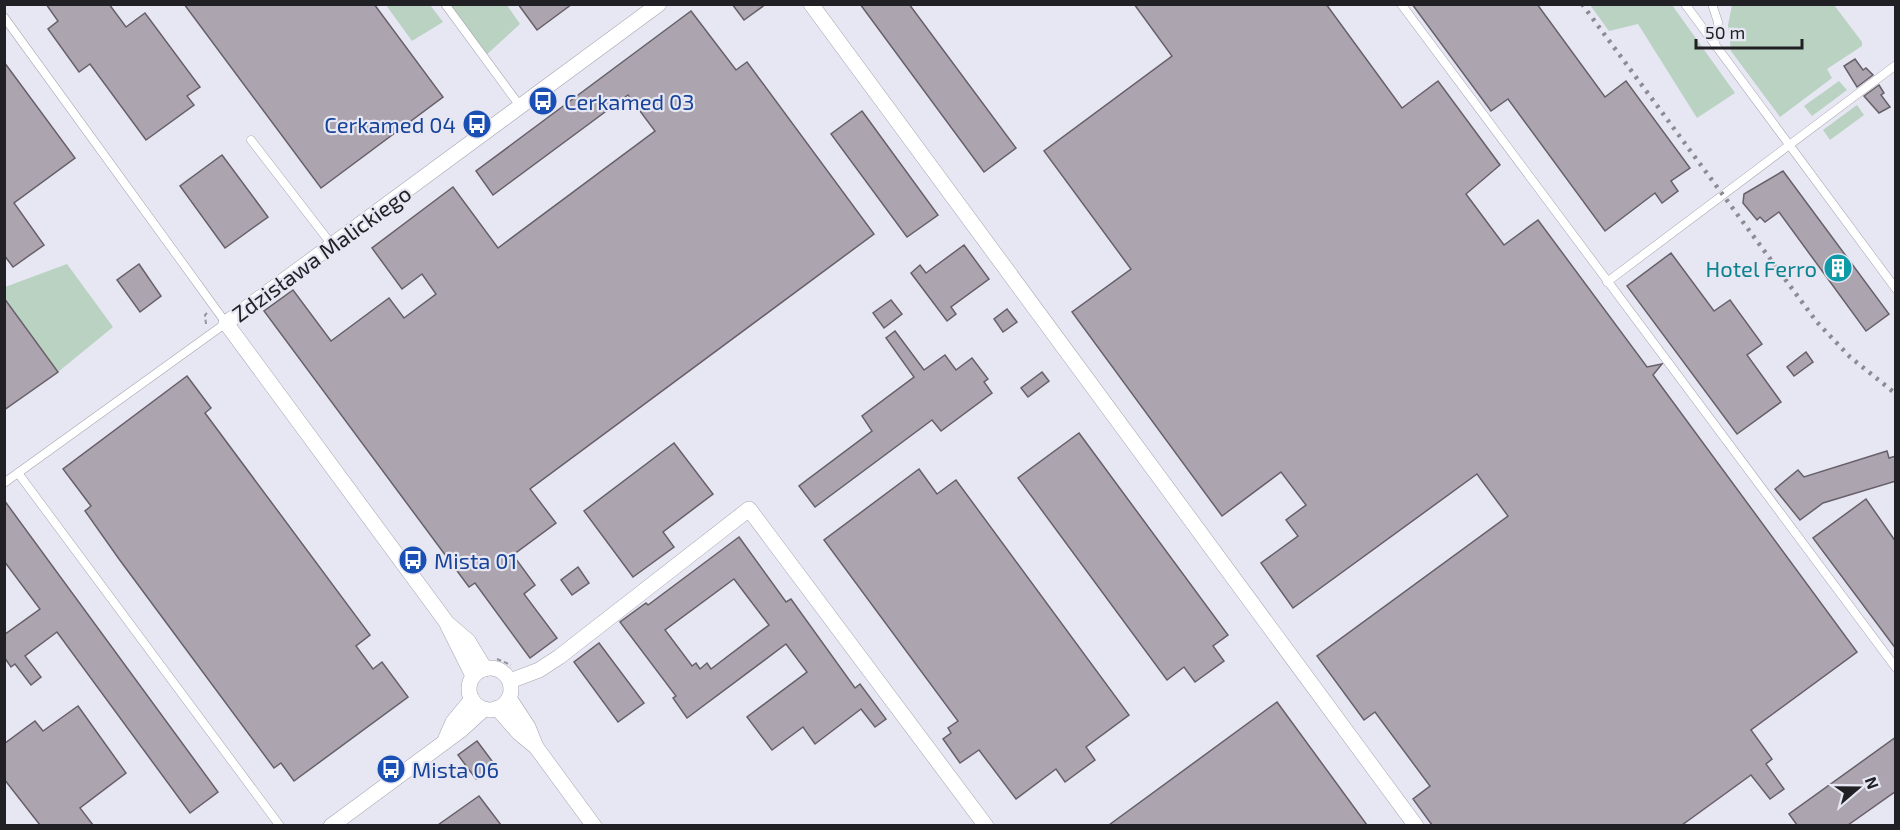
<svg xmlns="http://www.w3.org/2000/svg" width="1900" height="830" font-family="'Exo 2',sans-serif">
  <style>
    .green { fill: #b9d2c1 }
    .building { fill: #aca5af; stroke: #676069; stroke-width: 1.5; fill-rule: evenodd }
    .lines { fill: none; stroke-linecap: round; stroke-linejoin: round }
    .service-casing { stroke: #a5a4b0; stroke-width: 9 }
    .minor-casing { stroke: #a5a4b0; stroke-width: 16 }
    .path { stroke: #93939c; stroke-width: 2; stroke-dasharray: 4.5 3; stroke-linecap: butt }
    .service { stroke: #fff; stroke-width: 8 }
    .minor { stroke: #fff; stroke-width: 15 }
    .rail { stroke: #8b8b93; stroke-width: 4.5; stroke-dasharray: 3 6; stroke-linecap: butt }
    .labels { text-anchor: middle; dominant-baseline: central; stroke-width: 4.5; stroke-linejoin: round; paint-order: stroke }
    .transit-label { font-size: 22px; fill: #164399; stroke: #e7e7f3; text-anchor: start }
    .street-label { font-size: 22px; fill: #212125; stroke: #e7e7f3 }
    .culture-label { font-size: 22px; fill: #0d838f; stroke: #e7e7f3; text-anchor: end }
  </style>
  <rect width="100%" height="100%" fill="#e7e7f3"/>
  <g class="green">
    <path d="M386 5H430L443 22 412 41Z"/>
    <path d="M451 5H507L520 24 484 57Z"/>
    <path d="M1590 5H1672L1735 93 1697 118 1638 24 1609 31Z"/>
    <path d="M1732 5H1834L1862 42V46L1827 69 1832 78 1780 117 1731 51 1728 25Z"/>
    <path d="M1839 81 1847 90 1812 116 1804 106Z"/>
    <path d="M1857 105 1864 115 1830 140 1823 130Z"/>
    <path d="M67 264 113 327 58 372 5 298V287Z"/>
  </g>
  <g class="building">
    <path d="M46 4H109L126 27 145 13 200 87 187 96 194 105 146 140 90 64 79 72 48 29 58 21Z"/>
    <path d="M184 4H374L443 97 321 188Z"/>
    <path d="M518 4H572L537 30Z"/>
    <path d="M732 4H766L744 20Z"/>
    <path d="M860 4H909L1016 148 984 172Z"/>
    <path d="M1134 4H1326L1402 108 1438 81 1500 165 1466 194 1504 245 1538 220 1647 367 1662 364 1653 375 1857 652 1751 730 1772 759 1766 764 1784 789 1770 799 1751 775 1682 825H1432L1413 799 1430 786 1375 712 1364 720 1317 656 1508 516 1477 474 1293 608 1261 563 1298 536 1286 520 1306 505 1281 472 1222 516 1072 312 1131 269 1044 151 1172 56Z"/>
    <path d="M1412 4H1537L1605 97 1626 81 1690 168 1671 181 1678 191 1662 203 1655 193 1605 231 1508 99 1491 111Z"/>
    <path d="M691 11 736 70 747 62 874 234 530 489 556 523 513 555 535 585 524 594 557 638 530 658 475 583 469 587 264 311 293 290 331 341 389 298 404 318 436 294 422 274 402 289 372 248 453 187 498 248 655 131 628 95 493 195 476 171Z"/>
    <path d="M1855 59 1863 70 1866 68 1873 75 1857 87 1844 66Z"/>
    <path d="M4 62 75 158 14 203 44 245 13 267 4 255Z"/>
    <path d="M1879 85 1884 93 1881 95 1890 107 1879 113 1864 96Z"/>
    <path d="M862 111 938 215 907 237 831 134Z"/>
    <path d="M222 155 268 217 225 248 180 186Z"/>
    <path d="M1783 171 1889 314 1866 331 1779 212 1765 222 1760 217 1757 220 1743 203 1744 194Z"/>
    <path d="M964 245 989 279 951 307 956 314 947 321 911 273 920 265 926 273Z"/>
    <path d="M1671 253 1714 311 1730 300 1762 344 1747 355 1781 402 1737 434 1627 286Z"/>
    <path d="M139 264 161 296 140 312 117 280Z"/>
    <path d="M4 298 58 372 4 410Z"/>
    <path d="M891 300 902 314 884 328 873 313Z"/>
    <path d="M1007 309 1017 322 1003 332 994 319Z"/>
    <path d="M895 331 924 370 945 355 956 370 972 358 988 379 984 382 992 393 941 431 932 420 815 507 799 486 872 431 862 416 914 377 886 338Z"/>
    <path d="M1806 352 1813 362 1794 376 1787 367Z"/>
    <path d="M1042 372 1049 381 1028 397 1021 388Z"/>
    <path d="M187 376 211 408 205 413 370 635 356 646 373 669 382 662 408 697 294 781 281 763 274 768 119 559 85 511 91 506 63 469Z"/>
    <path d="M1079 433 1228 635 1213 646 1224 661 1195 682 1184 667 1167 680 1018 478Z"/>
    <path d="M674 443 713 494 663 532 674 547 633 577 584 511Z"/>
    <path d="M1887 451 1889 458 1896 456V481L1823 503 1800 520 1775 489 1798 470 1804 477Z"/>
    <path d="M919 469 937 494 956 480 1129 715 1086 747 1095 760 1065 782 1056 769 1016 799 979 750 960 763 943 739 951 733 948 728 958 721 824 540Z"/>
    <path d="M1866 499 1896 542V649L1813 538Z"/>
    <path d="M4 500 218 792 190 813 57 632 25 656 41 677 31 685 15 664 11 667 4 657V635L40 609 4 561Z"/>
    <path d="M739 537 786 602 791 599 855 688 860 684 886 719 875 727 861 709 815 744 803 727 772 750 747 717 807 672 786 644 687 718 673 698 676 696 620 622 646 603 648 605ZM734 579 769 625 711 669 707 663 700 669 696 663 692 666 665 630Z"/>
    <path d="M578 567 589 583 572 595 561 580Z"/>
    <path d="M599 643 644 703 618 722 574 662Z"/>
    <path d="M1277 702 1367 825H1109Z"/>
    <path d="M78 706 126 773 80 808 93 825H40L4 779V744L35 721 43 731Z"/>
    <path d="M1896 737V791L1848 825H1797L1789 814Z"/>
    <path d="M477 741 495 765 476 779 458 755Z"/>
    <path d="M479 796 501 825H438Z"/>
  </g>
  <g class="lines">
    <g class="service-casing">
      <g id="service">
        <path d="M445 4 520 106"/>
        <path d="M1401 4 1896 668"/>
        <path d="M1685 4 1896 289"/>
        <path d="M1712 4 1718 22 1715 46"/>
        <path d="M4 17 226 323 4 483"/>
        <path d="M251 140 332 245"/>
        <path d="M1607 282 1896 65"/>
        <path d="M18 473 280 826"/>
      </g>
    </g>
    <g class="minor-casing">
      <g id="minor">
        <path d="M811 4 1416 826"/>
        <path d="M448 626 473 676"/>
        <circle cx="490" cy="689" r="21"/>
        <path d="M485 669 468 641 447 623 226 323 659 4"/>
        <path d="M510 681 539 670 559 657 749 509 986 826"/>
        <path d="M509 698 528 727 536 747 594 826"/>
        <path d="M497 708 519 733 536 747"/>
        <path d="M446 738 453 722 472 699"/>
        <path d="M331 826 461 730 484 709"/>
      </g>
    </g>
    <g class="path">
      <path d="M206 324 205 315 207 313"/>
      <path d="M497 659 511 665"/>
    </g>
    <use href="#service" class="service"/>
    <use href="#minor" class="minor"/>
    <path class="rail" d="M1582 4 1816 321 1850 357 1896 394"/>
  </g>
  <defs>
    <g id="bus-disc" transform="scale(1.5)"><circle r="9.5" fill="#1a4fb4" stroke="#e7e7f3"/><path d="M-5-6H5V4H4V6H2V4H-2V6H-4V4H-5ZM-3.5-4V0h7V-4ZM-3.5 1.2v1.5H-2V1.2ZM2 1.2v1.5H3.5V1.2Z" fill="#fff"/></g>
    <g id="building-disc" transform="scale(1.5)"><circle r="9.5" fill="#0f9aa8" stroke="#e7e7f3"/><path d="M-4-6H4V6H1V3H-1V6H-4ZM-2.5-4.3h1.7v1.8h-1.7ZM.8-4.3h1.7v1.8H.8ZM-2.5-1h1.7V.8h-1.7ZM.8-1h1.7V.8H.8Z" fill="#fff"/></g>
  </defs>
  <g fill-rule="evenodd">
    <use href="#bus-disc" x="543" y="101"/>
    <use href="#bus-disc" x="477" y="124"/>
    <use href="#building-disc" x="1838" y="268"/>
    <use href="#bus-disc" x="413" y="560"/>
    <use href="#bus-disc" x="391" y="769"/>
  </g>
  <g class="labels">
    <g class="transit-label">
      <text x="564" y="101">Cerkamed 03</text>
      <text x="456" y="124" text-anchor="end">Cerkamed 04</text>
      <text x="434" y="560">Mista 01</text>
      <text x="412" y="769">Mista 06</text>
    </g>
    <g class="street-label">
      <text transform="translate(321 253) rotate(-36)">Zdzisława Malickiego</text>
    </g>
    <g class="culture-label">
      <text x="1817" y="268">Hotel Ferro</text>
    </g>
  </g>
  <rect width="1900" height="830" fill="none" stroke="#212125" stroke-width="12"/>
  <g transform="translate(1858 788) rotate(70)" stroke="#e7e7f3" stroke-width="4.5" paint-order="stroke">
  <path d="M0-4.5L10 22L0 15L-10 22Z" fill="#212125"/>
  <text y="-9" font-size="16" font-weight="bold" text-anchor="middle" fill="#212125">N</text>
  </g>
  <path d="M1696 39v9h106v-9" fill="none" stroke="#212125" stroke-width="3"/>
  <text x="1705" y="39" font-size="18" fill="#212125" stroke="#e7e7f3" stroke-width="4.5" paint-order="stroke">50 m</text>
</svg>
